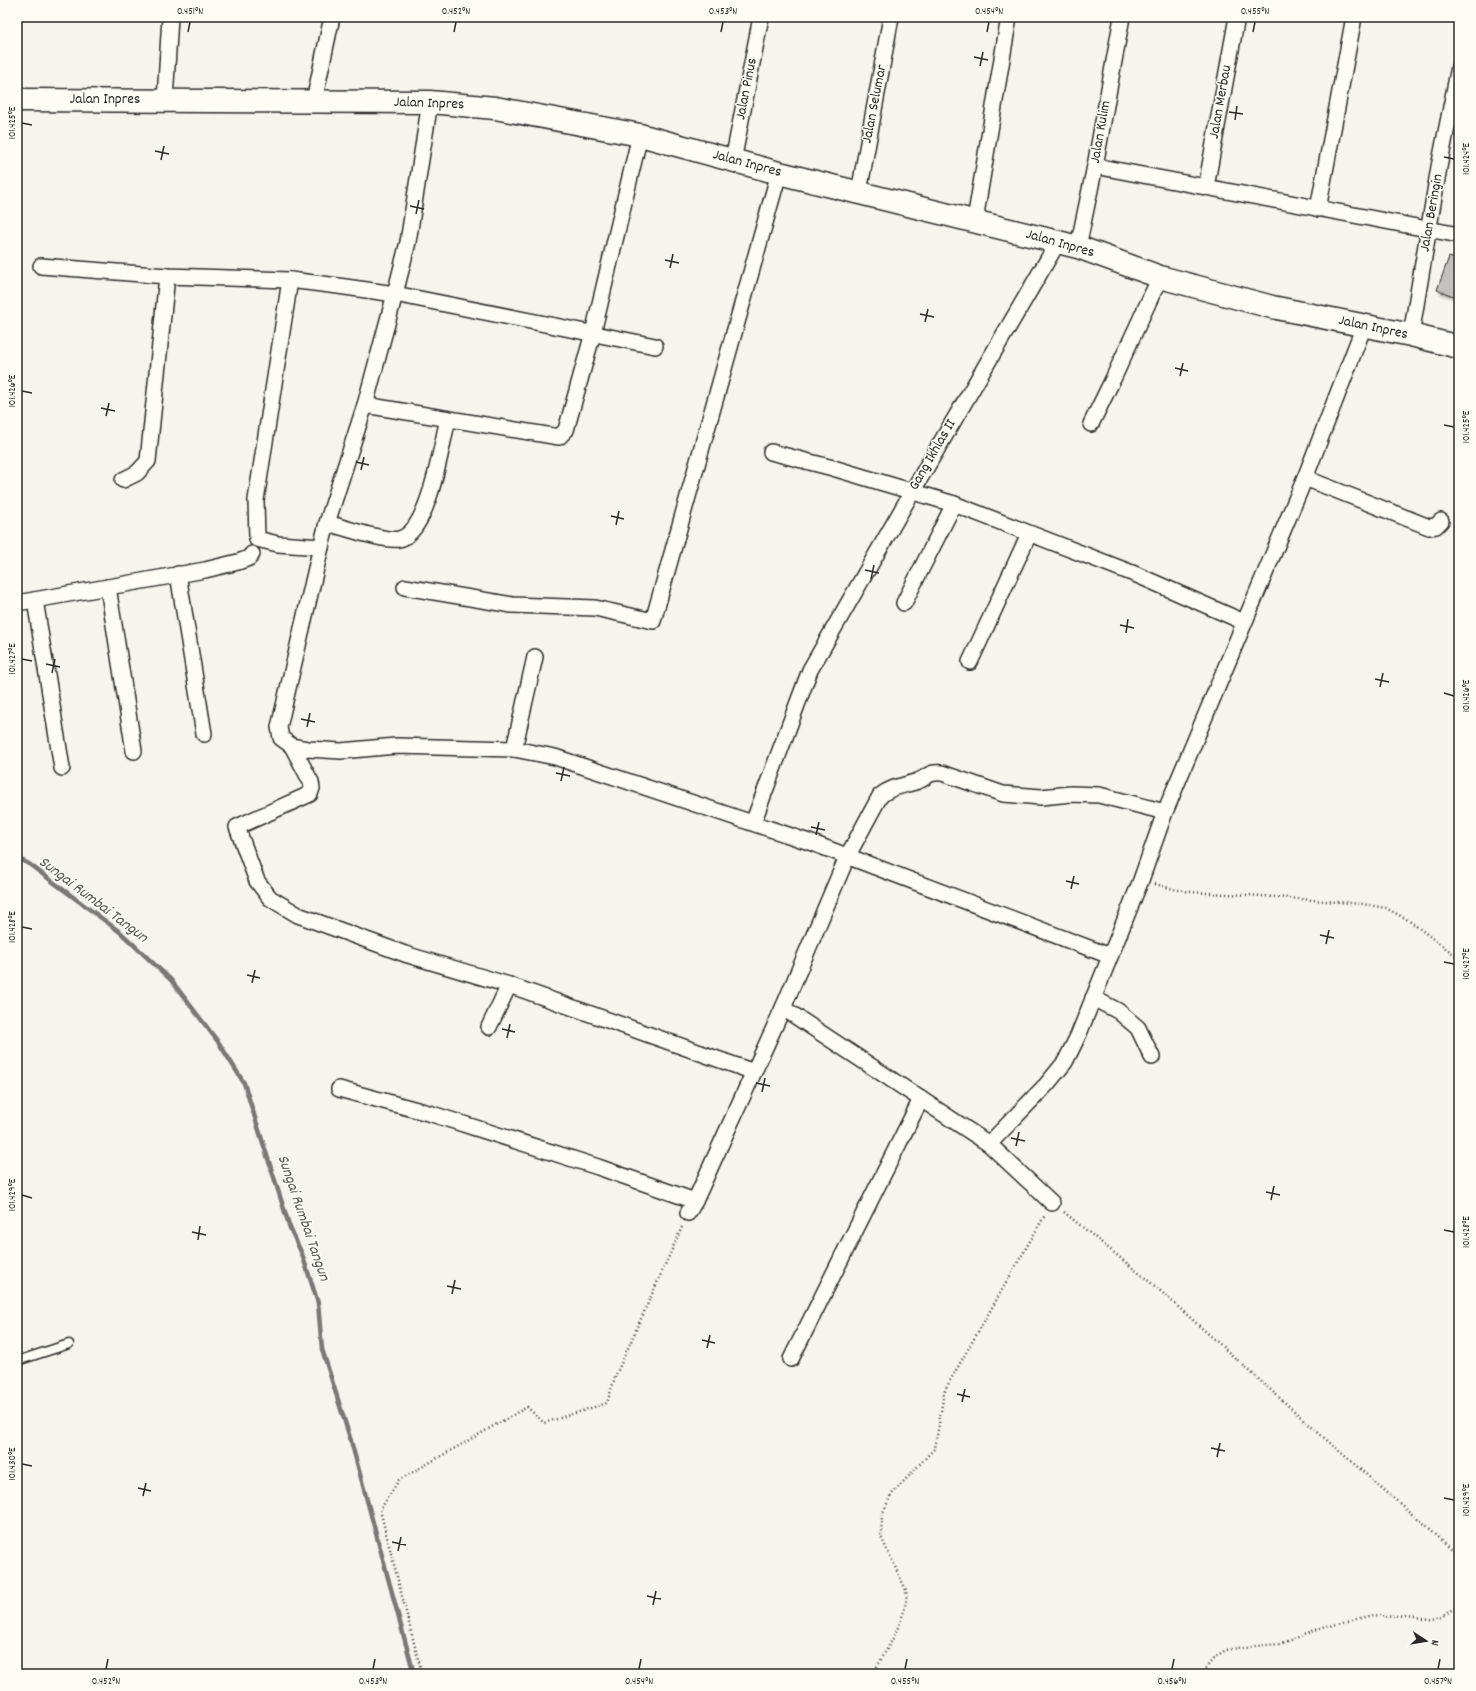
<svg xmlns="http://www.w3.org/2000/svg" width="1476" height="1691" font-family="Dekko,sans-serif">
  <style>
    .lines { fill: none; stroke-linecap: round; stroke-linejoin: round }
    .stream { stroke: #797877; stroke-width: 4.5 }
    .building { fill: #c2c1be; stroke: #2b2b2b; filter: url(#shadow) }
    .service-casing { stroke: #2b2b2b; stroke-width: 11 }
    .minor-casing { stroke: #2b2b2b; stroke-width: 18 }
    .secondary-casing { stroke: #2b2b2b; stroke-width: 25 }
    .path { stroke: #2b2b2b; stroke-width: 2.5; stroke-dasharray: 1 3; stroke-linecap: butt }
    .service { stroke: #fdfcf7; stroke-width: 8 }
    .minor { stroke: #fdfcf7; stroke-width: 15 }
    .secondary { stroke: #fdfcf7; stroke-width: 22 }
    .ticks { fill: none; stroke: #2b2b2b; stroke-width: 1.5 }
    .labels { text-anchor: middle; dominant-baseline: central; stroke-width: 3; stroke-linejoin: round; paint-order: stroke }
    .street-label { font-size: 15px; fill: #2b2b2b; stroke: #fdfcf7 }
    .water-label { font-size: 16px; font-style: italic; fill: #585857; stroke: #fdfcf7 }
    .neatline { fill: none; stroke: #2b2b2b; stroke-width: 1.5 }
    .ticks-label { font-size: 10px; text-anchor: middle; fill: #2b2b2b }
  </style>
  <defs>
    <filter id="shadow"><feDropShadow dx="3.5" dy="3.5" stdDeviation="1" flood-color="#0004"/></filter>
  </defs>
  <rect width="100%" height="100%" fill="#f5f4ef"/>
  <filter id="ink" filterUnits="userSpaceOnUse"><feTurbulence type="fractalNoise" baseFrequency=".025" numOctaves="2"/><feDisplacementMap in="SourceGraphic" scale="8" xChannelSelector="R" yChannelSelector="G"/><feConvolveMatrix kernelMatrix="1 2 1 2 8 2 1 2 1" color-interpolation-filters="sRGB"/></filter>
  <g filter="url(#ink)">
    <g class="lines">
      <path class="stream" d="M17 858 29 864 120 932 171 980 219 1043 244 1083 290 1228 302 1254 318 1303 322 1349 351 1441 414 1674"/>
    </g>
    <path class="building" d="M1449 257 1459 260V298L1437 290Z"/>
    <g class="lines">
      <g class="service-casing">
        <path id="service" d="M17 1361 69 1344"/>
      </g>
      <g class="minor-casing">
        <g id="minor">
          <path d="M165 100 170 17"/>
          <path d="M314 101 332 17"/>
          <path d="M430 102 408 242 395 294 365 405 327 523 321 547 279 727 281 738 292 746 308 749 341 751 396 746 514 749 555 757 815 844 1110 956"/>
          <path d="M733 161 761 17"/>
          <path d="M1095 166 1459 235"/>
          <path d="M1206 187 1237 17"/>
          <path d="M859 192 891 17"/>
          <path d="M1318 209 1354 17"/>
          <path d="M975 220 1009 17"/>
          <path d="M1078 247 1095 166 1122 17"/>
          <path d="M41 266 167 276 290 280 338 286 395 294 655 346"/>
          <path d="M290 280 256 500 257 539 278 544 321 547"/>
          <path d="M1411 335 1439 167 1459 67"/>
          <path d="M365 405 559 437 566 430 593 333 640 135"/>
          <path d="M1091 424 1113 379 1160 277"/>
          <path d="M771 452 833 468 954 504 1137 575 1244 622"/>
          <path d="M1305 478 1429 527 1436 526 1441 521"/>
          <path d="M123 480 137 473 148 461 167 276"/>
          <path d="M327 523C343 527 385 542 399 539 429 533 441 446 448 419"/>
          <path d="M178 574 204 734"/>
          <path d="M108 587 134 751"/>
          <path d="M405 587 512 605 595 608 653 621 779 173"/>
          <path d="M35 600 62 768"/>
          <path d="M17 603 205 570 238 562 249 558 252 554"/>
          <path d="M904 603 954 504"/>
          <path d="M970 662 1029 534"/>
          <path d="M292 746 311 782 312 788 310 794 237 827 257 881 270 898 298 915 405 954 509 985 754 1072"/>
          <path d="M514 749 535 657"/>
          <path d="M753 823 810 670 912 492 1058 242"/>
          <path d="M1093 998 1118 1011 1138 1028 1152 1057"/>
          <path d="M783 1008 989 1144 1052 1203"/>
          <path d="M489 1027 509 985"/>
          <path d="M339 1089 432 1114 598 1167 695 1201"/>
          <path d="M989 1144 1047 1084 1065 1062 1078 1036 1141 880 1165 812 1305 478 1364 326"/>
          <path d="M688 1213 695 1201 783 1008 847 857 880 796C892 786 904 786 918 781 930 776 927 772 942 773L1003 794 1041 797 1071 794 1099 795 1165 812"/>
          <path d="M791 1359 921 1099"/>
        </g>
      </g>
      <g class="secondary-casing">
        <path id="secondary" d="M17 100 430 102 495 108 640 135 779 173 1078 247 1160 277 1272 307 1411 335 1459 347"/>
      </g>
      <g class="path">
        <path d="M1155 884 1173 889 1191 892 1264 896 1362 904 1386 908 1408 920 1459 958"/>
        <path d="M1064 1212 1156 1287 1322 1436 1459 1555"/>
        <path d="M422 1674 380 1510 399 1480 527 1407 544 1423 607 1403 615 1377 682 1227"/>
        <path d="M873 1674C885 1652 910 1614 906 1590L881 1537 882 1515 891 1495 935 1448 944 1393 947 1386 1045 1215"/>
        <path d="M1201 1674 1216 1656 1226 1650 1244 1647 1279 1644 1326 1627 1376 1615 1399 1616 1422 1619 1433 1618 1443 1616 1459 1604"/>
      </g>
      <use href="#service" class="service"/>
      <use href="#minor" class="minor"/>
      <use href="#secondary" class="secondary"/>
    </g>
  </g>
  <path class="ticks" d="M188 32 190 22M454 32 456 22M721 32 723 22M987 32 989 22M1253 32 1255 22M974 57 988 60M980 66 983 52M1229 112 1243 114M1235 120 1237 106M22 123 32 125M155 151 169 154M1444 157 1454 159M161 160 164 146M410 206 424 209M416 214 419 200M665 260 679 263M670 268 673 254M920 314 934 317M925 322 928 309M1175 368 1188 371M1180 376 1183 363M22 391 32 393M101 408 115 411M106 416 109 403M1444 425 1454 427M356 462 369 465M361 470 364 457M611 516 624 519M616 525 619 511M865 570 879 573M871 579 874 565M1120 625 1134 628M1126 633 1128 619M22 659 32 661M46 664 60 667M52 673 55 659M1375 679 1389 682M1380 687 1383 673M1444 693 1454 696M301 719 315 722M307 727 310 713M556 773 570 776M561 781 564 767M811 827 825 830M816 835 819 822M1066 881 1079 884M1071 889 1074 876M22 927 32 929M1320 935 1334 938M1326 944 1329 930M1444 962 1454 964M247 975 260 978M252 983 255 970M502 1029 515 1032M507 1038 510 1024M756 1083 770 1086M762 1092 765 1078M1011 1138 1025 1141M1016 1146 1019 1132M1266 1192 1280 1195M22 1195 32 1198M1271 1200 1274 1186M1444 1230 1454 1232M192 1232 206 1235M198 1240 200 1226M447 1286 461 1289M452 1294 455 1280M702 1340 715 1343M707 1348 710 1335M957 1394 970 1397M962 1402 965 1389M1211 1448 1225 1451M1217 1457 1220 1443M22 1464 32 1466M138 1488 151 1491M143 1496 146 1483M1444 1498 1454 1500M392 1542 406 1545M398 1551 401 1537M647 1596 661 1599M653 1605 656 1591M106 1669 108 1659M373 1669 375 1659M639 1669 641 1659M905 1669 907 1659M1172 1669 1174 1659M1438 1669 1440 1659"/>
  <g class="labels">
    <g class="street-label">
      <text transform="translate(747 89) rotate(-79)">Jalan Pinus</text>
      <text x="105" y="100">Jalan Inpres</text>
      <text transform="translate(1221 102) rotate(-80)">Jalan Merbau</text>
      <text transform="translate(429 104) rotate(2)">Jalan Inpres</text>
      <text transform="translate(875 104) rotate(-79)">Jalan Selumar</text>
      <text transform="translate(1101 132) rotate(-80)">Jalan Kulim</text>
      <text transform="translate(747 164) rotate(15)">Jalan Inpres</text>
      <text transform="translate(1432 213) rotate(-80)">Jalan Beringin</text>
      <text transform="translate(1060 244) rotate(16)">Jalan Inpres</text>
      <text transform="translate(1373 328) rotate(12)">Jalan Inpres</text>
      <text transform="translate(933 455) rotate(-60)">Gang Ikhlas II</text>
    </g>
    <g class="water-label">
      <text transform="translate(93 900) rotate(37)">Sungai Rumbai Tangun</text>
      <text transform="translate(303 1218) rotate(71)">Sungai Rumbai Tangun</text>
    </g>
  </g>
  <rect width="1476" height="1691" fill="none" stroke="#fdfcf7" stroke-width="44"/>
  <g transform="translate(1426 1641) rotate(102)" stroke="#fdfcf7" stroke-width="3" paint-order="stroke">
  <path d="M0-3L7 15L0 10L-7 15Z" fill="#2b2b2b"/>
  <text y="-6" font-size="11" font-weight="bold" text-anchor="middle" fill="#2b2b2b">N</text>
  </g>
  <rect x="22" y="22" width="1432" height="1647" class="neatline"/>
  <g class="ticks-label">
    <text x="190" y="14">0.451°N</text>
    <text x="456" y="14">0.452°N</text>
    <text x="723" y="14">0.453°N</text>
    <text x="989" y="14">0.454°N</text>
    <text x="1255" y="14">0.455°N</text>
    <text transform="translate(11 123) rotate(-90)" y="4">101.425°E</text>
    <text transform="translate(1465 159) rotate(-90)" y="4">101.424°E</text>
    <text transform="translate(11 391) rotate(-90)" y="4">101.426°E</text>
    <text transform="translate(1465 427) rotate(-90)" y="4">101.425°E</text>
    <text transform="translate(11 659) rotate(-90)" y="4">101.427°E</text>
    <text transform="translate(1465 696) rotate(-90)" y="4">101.426°E</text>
    <text transform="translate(11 927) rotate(-90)" y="4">101.428°E</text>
    <text transform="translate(1465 964) rotate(-90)" y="4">101.427°E</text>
    <text transform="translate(11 1195) rotate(-90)" y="4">101.429°E</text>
    <text transform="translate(1465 1232) rotate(-90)" y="4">101.428°E</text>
    <text transform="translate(11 1464) rotate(-90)" y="4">101.430°E</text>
    <text transform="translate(1465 1500) rotate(-90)" y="4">101.429°E</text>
    <text x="106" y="1684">0.452°N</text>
    <text x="373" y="1684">0.453°N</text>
    <text x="639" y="1684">0.454°N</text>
    <text x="905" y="1684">0.455°N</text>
    <text x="1172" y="1684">0.456°N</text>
    <text x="1438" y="1684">0.457°N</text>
  </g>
</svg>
